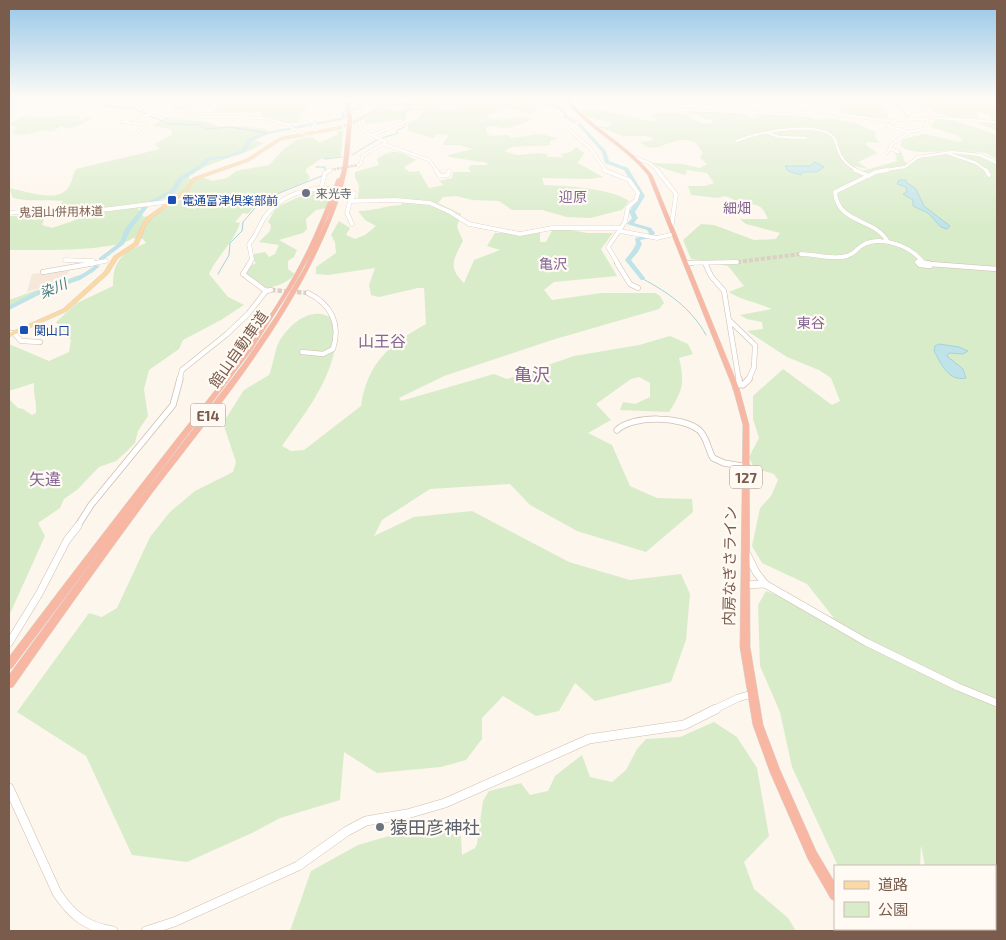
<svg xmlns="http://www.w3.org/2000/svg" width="1006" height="940" font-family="'Exo 2','Noto Sans JP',sans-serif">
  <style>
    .residential { fill: #f5e8da }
    .green { fill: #d8ecc9; fill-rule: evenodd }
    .water { fill: #bfe3e8; stroke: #a5d3da }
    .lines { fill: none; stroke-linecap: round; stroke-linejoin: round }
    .stream { stroke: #a5d3da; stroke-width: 1 }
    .river { fill: #bfe3e8; fill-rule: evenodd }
    .minor-tunnel-far2 { stroke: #dcd0c4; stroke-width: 2.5; stroke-dasharray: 2.5 1; stroke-linecap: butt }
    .minor-tunnel-far1 { stroke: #dcd0c4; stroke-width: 4; stroke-dasharray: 4 2; stroke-linecap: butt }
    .minor-tunnel { stroke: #dcd0c4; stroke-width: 4.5; stroke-dasharray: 4.5 2; stroke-linecap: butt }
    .major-tunnel { stroke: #dcd0c4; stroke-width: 3; stroke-dasharray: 3 2; stroke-linecap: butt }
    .minor-far5-casing { stroke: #d1beb0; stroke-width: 3 }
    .minor-far4-casing { stroke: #d1beb0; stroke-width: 4.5 }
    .minor-far3-casing { stroke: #d1beb0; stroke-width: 5.5 }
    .minor-far2-casing { stroke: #d1beb0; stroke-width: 7 }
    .minor-far1-casing { stroke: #d1beb0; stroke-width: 8 }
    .minor-casing { stroke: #d1beb0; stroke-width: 10 }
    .major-casing { stroke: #dad1cd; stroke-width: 1 }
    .highway-casing { stroke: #dad1cd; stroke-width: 1 }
    .minor-far5 { stroke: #fff; stroke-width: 2.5 }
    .minor-far4 { stroke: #fff; stroke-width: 4 }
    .minor-far3 { stroke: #fff; stroke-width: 4.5 }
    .minor-far2 { stroke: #fff; stroke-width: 5.5 }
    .minor-far1 { stroke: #fff; stroke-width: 7 }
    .minor { stroke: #fff; stroke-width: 9 }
    .major { fill: #fbd9a5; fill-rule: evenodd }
    .highway { fill: #f7b7a3; fill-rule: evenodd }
    .highway-bridge-casing { stroke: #dad1cd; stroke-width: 4.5; stroke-linecap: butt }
    .highway-bridge { stroke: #f7b7a3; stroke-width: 4 }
    .worship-dot { fill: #6b7280; stroke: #fffaf3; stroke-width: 2 }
    .transit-dot { fill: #1a4fb4; stroke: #fffaf3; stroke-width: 2 }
    .labels { text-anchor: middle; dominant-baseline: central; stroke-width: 4.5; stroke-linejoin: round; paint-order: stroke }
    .far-worship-label { font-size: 12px; fill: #5b616d; stroke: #fffaf3; text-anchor: start }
    .far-transit-label { font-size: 12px; fill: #164399; stroke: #fffaf3; text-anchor: start }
    .far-street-label { font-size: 12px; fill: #7a5c4d; stroke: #fffaf3 }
    .far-neighbourhood-label { font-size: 14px; fill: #846695; stroke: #fffaf3 }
    .far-water-label { font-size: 14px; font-style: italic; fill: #437c86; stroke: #fffaf3 }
    .shield { fill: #fffaf3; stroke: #a28b7f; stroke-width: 1 }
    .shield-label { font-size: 14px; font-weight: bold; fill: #7a5c4d }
    .street-label { font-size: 15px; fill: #7a5c4d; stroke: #fffaf3 }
    .neighbourhood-label { font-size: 16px; fill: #846695; stroke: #fffaf3 }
    .quarter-label { font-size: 18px; fill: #846695; stroke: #fffaf3 }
    .near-worship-label { font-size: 18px; fill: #5b616d; stroke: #fffaf3; text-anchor: start }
  </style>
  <rect width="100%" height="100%" fill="#fdf6ec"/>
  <path class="residential" d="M70 269 64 281 27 292 32 274Z"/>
  <g class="green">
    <path d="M140 97H286L289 99 286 103C301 103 308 98 324 101L308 106 299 117 301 120 291 124 261 115 264 111 210 113 228 101C221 99 204 101 196 104 186 107 186 112 174 110L171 102 139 107 138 104Z"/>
    <path d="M480 97H534L538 99 527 101 537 106 536 112 534 113C522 114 508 104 496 109L499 112 489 114 487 117C500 125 517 111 532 120 523 123 514 128 503 128 497 127 493 126 486 127L487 134 491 136 509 135V137L512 138 540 134 558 138 550 141V145L512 147 506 150V152L517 155 538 153 546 154 548 157H563L561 154 571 152 576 147 584 153 578 163 603 177 589 179 542 178 544 185C568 186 610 188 629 201L622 210 590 218 567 217 542 210H512L499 201 472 200 456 196 443 197 438 203 461 214 457 227 463 241C454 259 447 267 464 283L474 260 500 250 487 246 495 233H540V242H546L554 227 587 233H613L601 249 617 276 554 282 544 290 552 300 602 293H655L660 296 664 303 659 309 552 340 444 376 399 398 401 401 494 374 507 379 574 356 639 345 670 336 688 344 693 354 679 358C685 382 683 391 669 412L620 410 623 402 635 404 650 397V383L639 377 631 379 596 404 611 420 588 433 612 445 630 486 657 498 692 499 693 512 646 552 577 531 530 505 510 484 430 489 382 520 374 536 414 517 472 511 569 562 630 580 681 574 690 594 686 640 671 682 595 701 575 683 559 711 536 716 503 696 482 718V739L466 760 441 767 377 773 344 752 340 800 280 818 252 833 187 862 132 855 86 756 17 712 89 613 102 617 117 608 150 537 170 512 195 491 233 472 236 462 223 423 244 390 269 375C273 366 274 353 278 344 286 328 306 309 325 315 329 316 333 319 336 321 341 369 308 409 282 446L291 451 304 450 361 406C367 363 390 344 426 324L424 288H418L379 297 371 295 369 285 375 268 328 275 316 274V267L336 253 335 242 331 235 339 221 350 228 346 235 355 239 365 235 376 226 365 220 358 211C373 211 385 206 401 205L403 198H358L359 185 355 177V172L379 165 377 159C391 148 401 151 416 160L404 167 409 172 419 171 429 188 444 185 439 181 452 178 453 172H471L468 168 471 165H486L488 163 449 157 448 155 473 149 460 145H442L449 135 437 134 433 138 408 131V123L418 119 417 117 424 110H414L407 112 406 119 366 124 364 122C368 116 376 111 382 108L398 112 405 107 424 108 429 104H437V108L444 111 454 108 457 102 479 105 481 103 478 100Z"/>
    <path d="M642 97H677L675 105 645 106V98Z"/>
    <path d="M717 97H777C762 103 752 101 737 98L733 103V107L726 105 723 101Z"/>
    <path d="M907 97H979L997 107V131L977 123H993L989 114 976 112 979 119 950 117 937 113 927 107 917 105Z"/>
    <path d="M856 101 879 104 887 110 888 117 880 119 840 112 836 108Z"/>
    <path d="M583 109 599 110 654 122 657 120 650 114C661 113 677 111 688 116 699 122 700 125 714 123L712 120 701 118V115L688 113 687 110 745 113 749 117 757 118 760 114 809 117 818 120 829 118 855 123 876 132 875 137 880 143 867 142 866 145 877 153 858 162 868 169 853 166 862 171 897 161 895 152 901 151 905 162 908 163C922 151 943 152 960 150 946 149 912 158 900 145L903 139 925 134 959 142 963 140 957 135 930 127 937 118 966 124 997 135V160L986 153 972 151 985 155 997 162V931H899V929H995V866H925L921 845 920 866H838L792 767 780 712 760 666 758 605 766 591 834 618 807 584 762 563 752 546 760 508 771 496 778 480 774 474 754 468 749 457 759 438 753 419V396L783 369 832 405 840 401 831 378 819 370 787 357 747 331 763 329 762 322 747 319 740 315 772 309C761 304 736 298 729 292L744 286 728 266 691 259 683 240 701 224 714 225 754 240 776 239 780 233 746 224 740 219H768C761 203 759 206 744 203 737 202 731 198 725 196L718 198 691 195 688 186H705L714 183 707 173 687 170 685 175C676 172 658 167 651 163L682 164 700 168 707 164 700 158 703 153 695 142C691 141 687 140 683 140 668 140 653 156 640 142L651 141 654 138 646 136H623L599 127 597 126 609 127 612 123 580 115Z"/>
    <path d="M30 115 36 117 79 116 81 121 85 119 83 117 92 118C80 124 72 132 61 126L54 130H59L48 132 49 131 45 130 29 134 15 135 12 132 16 128 9 124 20 118Z"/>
    <path d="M165 118 208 122 220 127 241 126 266 129 269 132 254 141 264 143C240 158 211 159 189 177V179L205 178 212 181 227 178 236 171 269 165 284 149 296 140H300L297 139 313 137 319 143 339 134 336 131H343L341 156 321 159 307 168 306 172 310 177 307 181 258 202 248 214 243 213 235 222 240 223C234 242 217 256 209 274L228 297 244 305 221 320 183 340 179 349 149 370 144 389 148 416 138 431 135 443 126 452 116 461 99 467 77 490 64 499 60 508 38 523 45 536 9 616V399L18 408 23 409 32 415 36 413C37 401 33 395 34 383L9 391V344L49 361 69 352 71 340 56 322 77 303 113 286C112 261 123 252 146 243L143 239 133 238C115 252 34 250 9 250V216H45L42 225 52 228 96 213 92 210 58 207 63 201C45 199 31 202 13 198L9 188C24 190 56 204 68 188 72 183 73 175 76 169L160 149 155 144 173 134 171 129 152 126ZM192 193 158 213 144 217 138 209 177 194Z"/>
    <path d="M325 189 326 192 319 194 321 196 330 197 327 208 316 210 306 219 307 229 303 233 279 240 297 250 294 257 288 261V269L295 274C287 284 274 287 262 289L244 277C247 266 248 268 256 263L254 261V254L265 252 269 257 275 254 279 245 259 242 270 231 271 225 268 222C271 217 273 211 277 208 284 202 317 190 325 189Z"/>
    <path d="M76 276 82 278 53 288 9 310V300Z"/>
    <path d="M714 722 737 737 757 768 769 836 744 862 754 889 788 918 796 931H290L311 871 358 845 438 822 437 831 461 836 462 855 475 848 477 844 483 801 489 791 521 783 530 795 548 791 555 776 582 755 590 777 612 782 626 770 637 749 646 739 680 737Z"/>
  </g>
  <g class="water">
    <path d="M815 162 824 167 817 172H802L801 175 788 171 785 166H810Z"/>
    <path d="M899 180H906V182L916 189 924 206 950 226 947 229 941 227 928 213 913 206V200L903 194 907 192 906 187 897 184Z"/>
    <path d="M939 344 959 347 968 351 963 354 949 353 947 356 963 369 966 378C948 382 941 363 934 351L935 346Z"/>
  </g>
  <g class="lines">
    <g class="stream">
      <path d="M890 97 898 102 899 107 908 117"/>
      <path d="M106 102 108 97"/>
      <path d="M105 103 103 106 132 108 147 114"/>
      <path d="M149 116 170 124 198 125 208 129 229 127 267 133"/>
      <path d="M404 121 402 114 410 109 414 101 432 97"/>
      <path d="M382 138 398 133 397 130 405 127V124"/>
      <path d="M352 155 378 139"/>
      <path d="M324 159 342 157"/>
      <path d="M316 167H325V171"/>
      <path d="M218 274 229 255 230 243 242 231 243 222 262 200 324 175"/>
      <path d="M643 279C669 293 691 308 706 335"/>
    </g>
    <g class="river">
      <path d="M357 97H361L356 101 365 107 344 113 346 117 342 120 268 134 252 141 245 152 226 158 210 160 201 168 182 180 175 192 149 205 144 204 171 190 178 178 198 166 207 158 225 156 241 150 248 139 267 132 340 118 342 117 341 111 360 107 352 101Z"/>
      <path d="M539 97H543L545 99 544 102 559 106 567 113V116L580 123 606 151 609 161 628 168 645 196 635 212 638 218 634 223 651 228 655 233 651 238 640 240 642 244 638 252 631 260 645 278V280H641L625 260 632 251 636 244 635 238 647 236 649 233 647 230 627 224 632 218 629 212 639 196 624 170 605 163 602 152 578 125 563 117 564 114 557 108 541 104 542 100Z"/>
      <path d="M143 206 148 207 131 229 124 244 103 260H99V258L120 242 125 229Z"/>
      <path d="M95 265 100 266 93 272 80 280 42 293 9 310V306C19 301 27 295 37 291 57 282 78 280 95 265Z"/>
    </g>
    <path class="minor-tunnel-far2" d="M330 170 358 165"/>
    <g class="minor-tunnel-far1">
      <path d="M326 188 349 191"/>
      <path d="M737 262 801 254"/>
    </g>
    <path class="minor-tunnel" d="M271 290 308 293"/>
    <path class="major-tunnel" d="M339 128 356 121"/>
    <g class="minor-far5-casing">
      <g id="minor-far5">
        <path d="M306 97 346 102 358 97"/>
        <path d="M363 97 391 104"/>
        <path d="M861 97 914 106"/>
        <path d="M567 99 597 101 641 108 781 114 826 112 886 121 938 118 997 122"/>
        <path d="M111 101 124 97C137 105 152 108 165 116L263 118 285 124 305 135"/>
        <path d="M699 108 724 104 756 110"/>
        <path d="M333 110 341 108V102"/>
        <path d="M576 113 579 112 582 100 579 98"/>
        <path d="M358 120 360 127 367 133 386 142 383 144"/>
        <path d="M582 120 568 129 590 148 606 171"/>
        <path d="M894 122 887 126 909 132 924 129 927 124 926 114 905 97"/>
        <path d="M287 124H300L314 120"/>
        <path d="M315 124 313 127 318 133"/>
        <path d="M768 133 779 137 806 138"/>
        <path d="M373 135 419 116 421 107 426 103"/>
        <path d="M133 138 145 124 122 122 158 112"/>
        <path d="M737 141C757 132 818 120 834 138 836 141 837 146 838 149 841 160 848 166 858 171"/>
        <path d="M891 149 898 152"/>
        <path d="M887 153 892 144 909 132"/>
        <path d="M947 153 976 163 987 171"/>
        <path d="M636 158 649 163 659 171"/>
        <path d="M358 165 361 164 362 156 383 144 429 160 437 171"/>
        <path d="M328 171 330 170"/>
        <path d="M880 171 905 167 918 157 952 152 980 155 997 163"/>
      </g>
    </g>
    <g class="minor-far4-casing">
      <g id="minor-far4">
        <path d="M436 170 440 176 448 175 449 171"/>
        <path d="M604 170 629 180 638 193 636 200 628 207 625 222 608 247 618 264"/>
        <path d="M657 170 676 194 672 223 670 225"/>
        <path d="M855 170 869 176"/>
        <path d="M887 170 876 172 835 192C838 225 874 217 888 242"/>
        <path d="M986 170 989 175"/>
        <path d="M321 188 325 173 330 170"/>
        <path d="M349 191 354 193 351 201 396 200 430 203 450 212 469 224 520 234 552 228H620"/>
        <path d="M350 201 347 213 352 224"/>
        <path d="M9 213 47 209 78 213 173 201"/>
        <path d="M620 231 657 238 674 234"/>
        <path d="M801 254C816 254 833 260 847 256 854 254 857 248 863 245 881 235 910 246 922 261"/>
        <path d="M65 260 93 261"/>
        <path d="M686 263 737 262"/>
        <path d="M88 264 106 261"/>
        <path d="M249 264 252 259 249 244C256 236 259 226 265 217 279 197 302 189 326 188"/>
        <path d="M919 264 917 262 920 261 929 264"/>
      </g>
    </g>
    <g class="minor-far3-casing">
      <g id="minor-far3">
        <path d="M250 263 243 274 266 291 271 290"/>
        <path d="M617 263 630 284 638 288"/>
        <path d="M686 263H692"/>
        <path d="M705 263 711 276 724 291 739 381"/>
        <path d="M918 263 920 265 930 266 928 263"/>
        <path d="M930 264 997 269"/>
        <path d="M43 272 95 263"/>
        <path d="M729 320 755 345 754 367 748 381"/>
        <path d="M9 333H14L21 341 40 342"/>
        <path d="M302 352 323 354 333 349C341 324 331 304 308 293"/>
        <path d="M179 381 182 370 227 334 248 314 266 291"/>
      </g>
    </g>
    <g class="minor-far2-casing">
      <g id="minor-far2">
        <path d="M739 384 743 385 749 379"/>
        <path d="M736 388 739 384V379"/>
        <path d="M617 430C633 415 682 416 699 430 707 437 708 450 713 458L724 463 747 467"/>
        <path d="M77 527 91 505 173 405 180 379"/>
      </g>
    </g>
    <g class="minor-far1-casing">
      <g id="minor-far1">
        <path d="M747 554 756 572 765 584"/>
        <path d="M745 585 765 584 866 642 958 687 997 703"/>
        <path d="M9 643 39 594 67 540 78 526"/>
        <path d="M713 710 738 698 752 694"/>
      </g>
    </g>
    <g class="minor-casing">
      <g id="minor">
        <path d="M9 788 57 893C72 915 86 927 113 931"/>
        <path d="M146 931 174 922 298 866 347 831 366 821 407 814 445 803 589 739 684 725 716 709"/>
      </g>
    </g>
    <g class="major-casing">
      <g id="major">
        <path d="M440 97H445L421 105 386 106 357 122 354 121 384 104 421 103Z"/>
        <path d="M339 127 340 129 281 140 249 161 195 180 188 191 151 219 145 227 138 245 118 258 108 274 67 311 9 337V333L63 309 104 272 114 256 134 243 141 227 147 217 186 189 193 178 247 159 279 138Z"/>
      </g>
    </g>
    <g class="highway-casing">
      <g id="highway">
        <path d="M339 97H343L344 99 341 100Z"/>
        <path d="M563 97H567C590 128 628 144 652 175L739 388 749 425 750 647 763 725 780 770 816 851 835 883V901L831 899 808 859 770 772 753 725 740 647 743 425 733 388 648 175C623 144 587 130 563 97Z"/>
        <path d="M350 118 352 119C350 135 350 152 347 168 342 194 332 219 321 243 279 335 213 413 152 493 105 557 58 622 13 687L9 688V675L111 536 244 363 276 316 305 267 328 217 330 210 313 250 294 284 251 351 96 556 12 668 9 670V657C61 588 114 519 168 450 218 386 272 323 308 249 319 226 328 203 337 179L340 178 343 167 348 119Z"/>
        <path d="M849 929H861L862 931H850Z"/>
      </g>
    </g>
    <use href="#minor-far5" class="minor-far5"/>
    <use href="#minor-far4" class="minor-far4"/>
    <use href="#minor-far3" class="minor-far3"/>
    <use href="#minor-far2" class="minor-far2"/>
    <use href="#minor-far1" class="minor-far1"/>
    <use href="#minor" class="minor"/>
    <use href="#major" class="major"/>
    <use href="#highway" class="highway"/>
    <g class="highway-bridge-casing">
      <path id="highway-bridge" d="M346 99 350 119"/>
    </g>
    <use href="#highway-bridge" class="highway-bridge"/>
  </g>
  <linearGradient id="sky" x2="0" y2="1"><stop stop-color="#97c7e8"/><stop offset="0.43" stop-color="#fefbf6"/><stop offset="1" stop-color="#fefbf6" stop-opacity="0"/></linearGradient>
  <rect width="1006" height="228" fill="url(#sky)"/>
  <g class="worship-dot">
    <circle cx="306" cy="193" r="5"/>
    <circle cx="380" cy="827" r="5"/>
  </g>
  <g class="transit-dot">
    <rect x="167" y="195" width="10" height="10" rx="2.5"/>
    <rect x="19" y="325" width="10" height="10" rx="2.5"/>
  </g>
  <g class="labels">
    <g class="far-worship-label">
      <text x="316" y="193">来光寺</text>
    </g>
    <g class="far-transit-label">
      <text x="182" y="200">電通富津倶楽部前</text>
      <text x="34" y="330">関山口</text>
    </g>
    <g class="far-street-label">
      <text transform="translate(61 211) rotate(-1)">鬼泪山併用林道</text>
    </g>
    <g class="far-neighbourhood-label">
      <text x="573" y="196">迎原</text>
      <text x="737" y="207">細畑</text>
      <text x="553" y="263">亀沢</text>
      <text x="811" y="322">東谷</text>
    </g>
    <g class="far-water-label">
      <text transform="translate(53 288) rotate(-23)">染川</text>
    </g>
    <g class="shield">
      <rect x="190.5" y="403.5" width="35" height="23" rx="4"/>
      <rect x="730" y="465.5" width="32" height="23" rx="4"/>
    </g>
    <g class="shield-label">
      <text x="208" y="415">E14</text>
      <text x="746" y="477">127</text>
    </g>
    <g class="street-label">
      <text transform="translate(238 349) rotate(-55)">館山自動車道</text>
      <text transform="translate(729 566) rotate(-89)">内房なぎさライン</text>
    </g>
    <g class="neighbourhood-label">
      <text x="382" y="340">山王谷</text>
      <text x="45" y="478">矢違</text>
    </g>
    <g class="quarter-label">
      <text x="532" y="374">亀沢</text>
    </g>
    <g class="near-worship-label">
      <text x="390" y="827">猿田彦神社</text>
    </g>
  </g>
  <rect width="1006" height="940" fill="none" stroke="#7a5c4d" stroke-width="20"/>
  <rect x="834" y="865" width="162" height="65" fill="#fffaf3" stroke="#cabbb1"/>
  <rect x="844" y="881" width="25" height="8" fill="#fbd9a5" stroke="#cabbb1"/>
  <text x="878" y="890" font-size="15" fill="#7a5c4d">道路</text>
  <rect x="844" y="902" width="25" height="15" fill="#d8ecc9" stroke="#cabbb1"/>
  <text x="878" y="915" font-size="15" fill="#7a5c4d">公園</text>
</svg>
